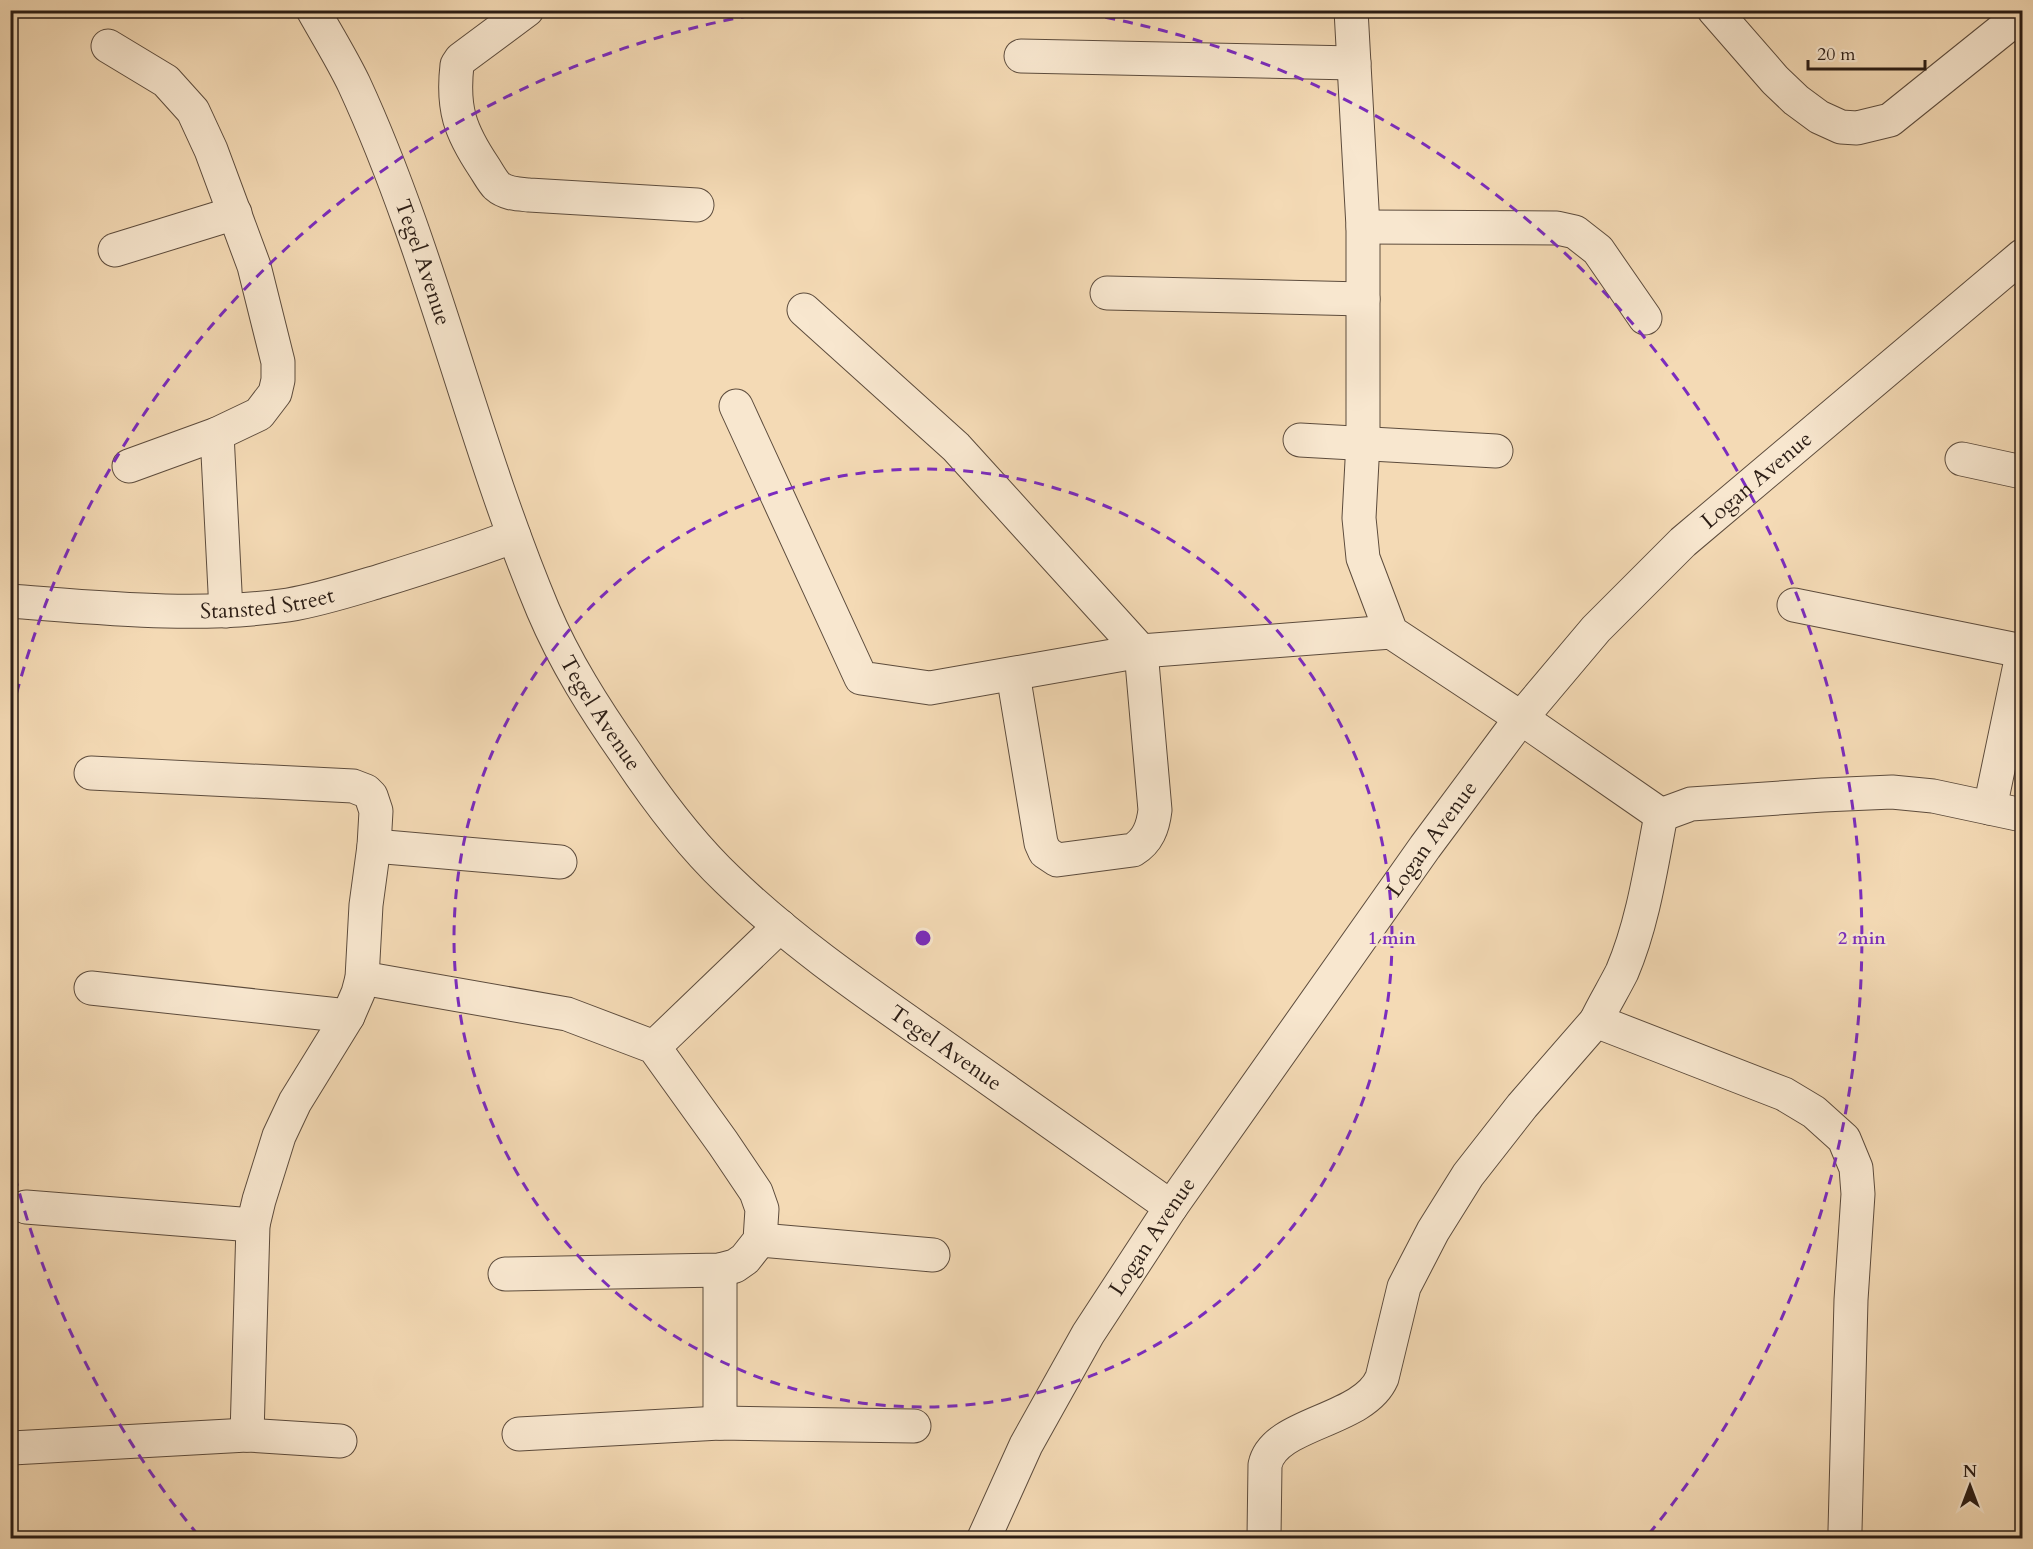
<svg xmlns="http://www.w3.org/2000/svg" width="2033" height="1549" font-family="Cardo,serif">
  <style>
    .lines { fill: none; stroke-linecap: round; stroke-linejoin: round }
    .minor-casing { stroke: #5d4c3d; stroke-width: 35 }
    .minor { stroke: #f8e7cf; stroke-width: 33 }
    .ring { fill: none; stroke: #7b2cbf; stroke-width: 3; stroke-dasharray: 10 8 }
    .labels { text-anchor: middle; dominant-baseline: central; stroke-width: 4.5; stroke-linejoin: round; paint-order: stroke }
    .street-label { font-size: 22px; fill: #2b1d15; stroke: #f8e7cf }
    .centre { fill: #7b2cbf; stroke: #f8e7cf; stroke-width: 3 }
    .ring-label { font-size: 18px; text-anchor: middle; font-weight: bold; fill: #7b2cbf; stroke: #f8e7cf; stroke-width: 4.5; stroke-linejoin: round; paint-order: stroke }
  </style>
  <rect width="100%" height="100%" fill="#f4dab5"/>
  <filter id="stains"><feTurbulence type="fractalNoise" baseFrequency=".00333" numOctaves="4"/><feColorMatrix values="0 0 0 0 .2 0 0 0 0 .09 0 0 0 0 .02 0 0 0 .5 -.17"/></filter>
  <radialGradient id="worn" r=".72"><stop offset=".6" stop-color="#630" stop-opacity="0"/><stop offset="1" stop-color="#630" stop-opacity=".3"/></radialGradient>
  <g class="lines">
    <g class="minor-casing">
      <g id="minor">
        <path id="s1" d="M313 10C327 35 342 59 354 84 432 253 471 438 543 610 565 662 595 709 627 755 657 800 689 843 728 880 792 942 867 993 940 1044 1017 1098 1094 1152 1171 1207"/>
        <path d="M527 10 461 59 457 65C452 109 460 131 484 167 488 173 492 181 497 186 506 194 518 194 529 195L697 205"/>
        <path d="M1351 10 1363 227V442L1359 518 1363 558 1391 632 1521 718 1661 815"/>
        <path d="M1714 10 1775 80 1796 100 1819 117 1841 127 1857 128 1890 120 2022 14"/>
        <path d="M108 46 166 81 193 111 211 150 254 266 278 362V380L275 393 259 414 217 434 129 466"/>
        <path d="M1021 56 1354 63"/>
        <path d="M1363 227 1557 228 1575 232 1598 250 1645 318"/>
        <path d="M115 250 235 213"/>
        <path d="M1107 293 1363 299"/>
        <path d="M804 310 956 447 1141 651 1155 810C1153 827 1148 841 1133 850L1057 860 1045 852 1041 843 1013 674"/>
        <path d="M736 406 861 678 930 688 1141 651 1391 632"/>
        <path d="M217 434 226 611"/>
        <path d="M1300 440 1496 451"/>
        <path d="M1962 459 2022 472"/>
        <path id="s2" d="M10 601C103 608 196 618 288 605 319 600 350 590 380 581 425 567 470 553 514 536"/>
        <path d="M1794 605 2022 651"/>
        <path d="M91 773 353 786 366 791 371 796 376 811 374 846 366 905 362 978 358 993 348 1016 295 1102 279 1136 259 1200 253 1225 247 1435"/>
        <path d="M1990 808 2022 655"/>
        <path d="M1661 815 1691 804 1823 795 1892 792 1933 796 2022 815"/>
        <path d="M374 846 560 862"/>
        <path d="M362 978 567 1014 654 1047 723 1143 756 1192 762 1209 760 1240 745 1259 735 1266 720 1270 505 1274"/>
        <path d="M91 988 348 1016"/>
        <path d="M1596 1021C1604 1004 1614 988 1622 972 1643 923 1651 867 1661 815"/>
        <path d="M654 1047 780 926"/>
        <path d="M26 1207 253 1225"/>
        <path d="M760 1240 933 1255"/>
        <path d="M720 1270V1423"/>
        <path d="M519 1434 720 1423 914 1426"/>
        <path d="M12 1448 247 1435 340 1441"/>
        <path d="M1264 1537 1265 1465C1274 1422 1363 1422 1382 1378L1404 1287 1433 1231 1468 1175 1522 1106 1596 1021 1784 1094 1814 1112 1844 1139 1856 1168 1858 1194 1851 1300 1845 1530"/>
        <path id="s3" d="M984 1538 1026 1445 1088 1334 1171 1207 1425 847 1521 718 1596 629 1683 542 2022 256"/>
      </g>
    </g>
    <use href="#minor" class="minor"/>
  </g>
  <g class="ring">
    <circle cx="923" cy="938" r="469"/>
    <path d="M198 1535A939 939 0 0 1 12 1165M12 711A939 939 0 0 1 776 11M1070 11A939 939 0 0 1 1648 1535"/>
  </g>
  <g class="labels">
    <g class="street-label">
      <text stroke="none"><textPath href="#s1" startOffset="276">Tegel Avenue</textPath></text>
      <text stroke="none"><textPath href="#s3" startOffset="1318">Logan Avenue</textPath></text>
      <text stroke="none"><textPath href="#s2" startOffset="258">Stansted Street</textPath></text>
      <text stroke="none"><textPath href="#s1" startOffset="762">Tegel Avenue</textPath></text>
      <text stroke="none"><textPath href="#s3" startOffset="832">Logan Avenue</textPath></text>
      <text stroke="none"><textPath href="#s1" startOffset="1248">Tegel Avenue</textPath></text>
      <text stroke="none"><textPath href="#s3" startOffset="346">Logan Avenue</textPath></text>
    </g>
  </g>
  <circle cx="923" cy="938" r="9" class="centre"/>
  <g class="ring-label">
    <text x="1392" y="944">1 min</text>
    <text x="1862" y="944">2 min</text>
  </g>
  <rect width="2033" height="1549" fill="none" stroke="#f4dab5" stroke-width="36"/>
  <rect x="12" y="12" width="2009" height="1525" fill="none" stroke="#2b1d15" stroke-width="3"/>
  <rect x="18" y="18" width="1997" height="1513" fill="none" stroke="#2b1d15" stroke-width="1.5"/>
  <g transform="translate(1970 1486)" stroke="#f8e7cf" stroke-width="4.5" paint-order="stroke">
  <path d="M0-4.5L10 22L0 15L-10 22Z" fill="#2b1d15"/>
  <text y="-9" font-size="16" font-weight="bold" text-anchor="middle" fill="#2b1d15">N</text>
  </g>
  <path d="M1808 60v9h117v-9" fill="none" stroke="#2b1d15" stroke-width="3"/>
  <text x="1817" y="60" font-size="18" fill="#2b1d15" stroke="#f8e7cf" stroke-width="4.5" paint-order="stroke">20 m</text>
  <rect width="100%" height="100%" filter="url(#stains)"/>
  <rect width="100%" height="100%" fill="url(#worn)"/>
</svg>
